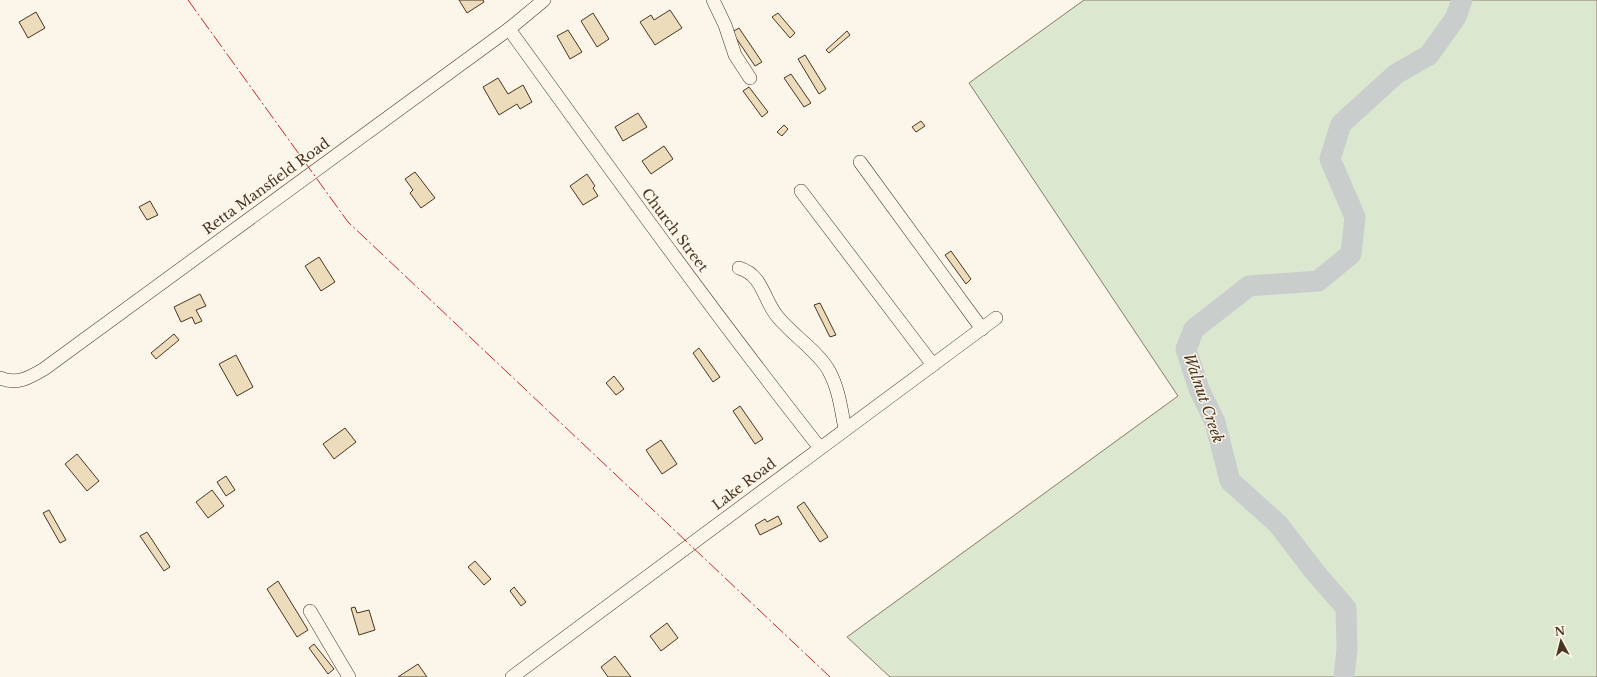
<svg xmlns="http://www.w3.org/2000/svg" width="1597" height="677" font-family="'Libre Baskerville',serif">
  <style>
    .green { fill: #dce7d0; stroke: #887966 }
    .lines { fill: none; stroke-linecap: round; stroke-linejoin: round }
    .river { stroke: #c9cecd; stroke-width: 21 }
    .building { fill: #ecdcbc; stroke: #4a3520 }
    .minor-casing { stroke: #4a3520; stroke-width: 14 }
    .minor { stroke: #fbf6e9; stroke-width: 13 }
    .power { stroke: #c62828; stroke-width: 1; stroke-dasharray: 14 3 2 3; stroke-linecap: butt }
    .labels { text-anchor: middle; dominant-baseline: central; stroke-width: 3; stroke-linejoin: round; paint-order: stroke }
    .street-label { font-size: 14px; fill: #4a3520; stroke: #fbf6e9 }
    .water-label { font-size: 15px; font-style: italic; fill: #4a3520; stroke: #fbf6e9 }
  </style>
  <rect width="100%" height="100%" fill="#fbf6e9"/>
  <path class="green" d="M1084 0H1597V677H890L847 637 1178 396 969 83Z"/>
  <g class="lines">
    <path class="river" d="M1344 677 1347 649 1346 608 1314 571 1278 524 1230 481 1215 422 1199 389 1186 349 1194 329 1249 286 1318 281 1351 254 1355 217 1330 159 1341 124 1396 74 1429 55 1456 17 1462 0"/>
  </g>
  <g class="building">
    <path d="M459 0H483L484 2 467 13Z"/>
    <path d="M670 10 682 28 655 45 640 22 651 15 654 20Z"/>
    <path d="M36 12 45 28 28 38 19 22Z"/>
    <path d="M593 13 609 39 597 47 581 21Z"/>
    <path d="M778 13 795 33 790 38 772 17Z"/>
    <path d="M739 28 762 62 755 66 732 32Z"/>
    <path d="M568 30 582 52 570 59 557 36Z"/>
    <path d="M847 31 850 35 829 53 826 50Z"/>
    <path d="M805 55 826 89 819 94 798 59Z"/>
    <path d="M791 74 811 103 804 107 784 78Z"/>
    <path d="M498 78 508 94 523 85 532 102 520 109 517 104 499 115 483 87Z"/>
    <path d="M749 87 768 112 762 117 743 91Z"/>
    <path d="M638 113 647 127 623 141 615 127Z"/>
    <path d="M921 121 925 126 916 132 912 127Z"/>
    <path d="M784 125 788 129 782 136 777 132Z"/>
    <path d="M664 146 673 159 651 174 642 161Z"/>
    <path d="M415 172 435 198 421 208 410 193 413 190 405 179Z"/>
    <path d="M587 174 595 186 593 188 598 196 583 205 570 186Z"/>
    <path d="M150 201 158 215 147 220 139 207Z"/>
    <path d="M951 251 971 279 966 284 945 255Z"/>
    <path d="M319 257 335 282 321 291 305 266Z"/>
    <path d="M200 294 206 306 196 310 202 321 195 324 192 317 181 322 174 307Z"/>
    <path d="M820 303 836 335 830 337 814 305Z"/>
    <path d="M174 334 179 340 156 359 151 353Z"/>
    <path d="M699 348 720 377 713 382 693 353Z"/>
    <path d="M236 355 253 387 237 396 219 364Z"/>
    <path d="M614 376 624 389 616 395 606 383Z"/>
    <path d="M740 406 763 439 755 444 733 411Z"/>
    <path d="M345 428 356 442 334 459 323 444Z"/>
    <path d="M661 440 677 464 662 474 646 450Z"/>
    <path d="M77 454 99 481 87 491 65 464Z"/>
    <path d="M226 476 235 490 226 496 217 482Z"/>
    <path d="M212 490 224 506 208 518 196 502Z"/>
    <path d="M804 502 828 537 820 542 797 507Z"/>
    <path d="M49 510 66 540 60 543 43 513Z"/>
    <path d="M778 516 782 524 760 535 755 525 765 519 767 522Z"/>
    <path d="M147 532 170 567 164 571 140 536Z"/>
    <path d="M475 561 491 579 484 585 468 567Z"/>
    <path d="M278 581 308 630 297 637 267 589Z"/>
    <path d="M514 587 526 602 521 606 510 591Z"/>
    <path d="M355 607 357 613 369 610 375 630 359 635 351 608Z"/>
    <path d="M667 623 678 638 661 651 650 636Z"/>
    <path d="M314 644 334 669 328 674 309 648Z"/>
    <path d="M615 656 631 677H608L601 667Z"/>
    <path d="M418 664 427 677H398Z"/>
  </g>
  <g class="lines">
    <g class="minor-casing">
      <g id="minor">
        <path d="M713 0 725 25 735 55 750 78"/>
        <path d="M509 29C611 170 712 311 820 448"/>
        <path d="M860 162 982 329"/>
        <path d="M801 191 933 365"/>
        <path d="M739 268C763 275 763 299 777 316 791 334 819 352 829 371 839 389 841 409 845 429"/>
        <path d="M0 378C17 385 29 378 44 369L509 29 544 0"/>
        <path d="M310 611 349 677"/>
        <path d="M512 677 996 318"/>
      </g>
    </g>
    <use href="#minor" class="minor"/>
    <path class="power" d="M188 0 348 222 830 677"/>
  </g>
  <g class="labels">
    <g class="street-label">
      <text transform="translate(266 186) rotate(-36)">Retta Mansfield Road</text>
      <text transform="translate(675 230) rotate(53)">Church Street</text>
      <text transform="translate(744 484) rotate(-37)">Lake Road</text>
    </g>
    <g class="water-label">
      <text transform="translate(1204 398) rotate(71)">Walnut Creek</text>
    </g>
  </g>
  <g transform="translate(1561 641) rotate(353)" stroke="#fbf6e9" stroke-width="3" paint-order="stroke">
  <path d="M0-3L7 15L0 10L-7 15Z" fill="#4a3520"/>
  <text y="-6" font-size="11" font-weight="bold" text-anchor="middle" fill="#4a3520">N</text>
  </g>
</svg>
